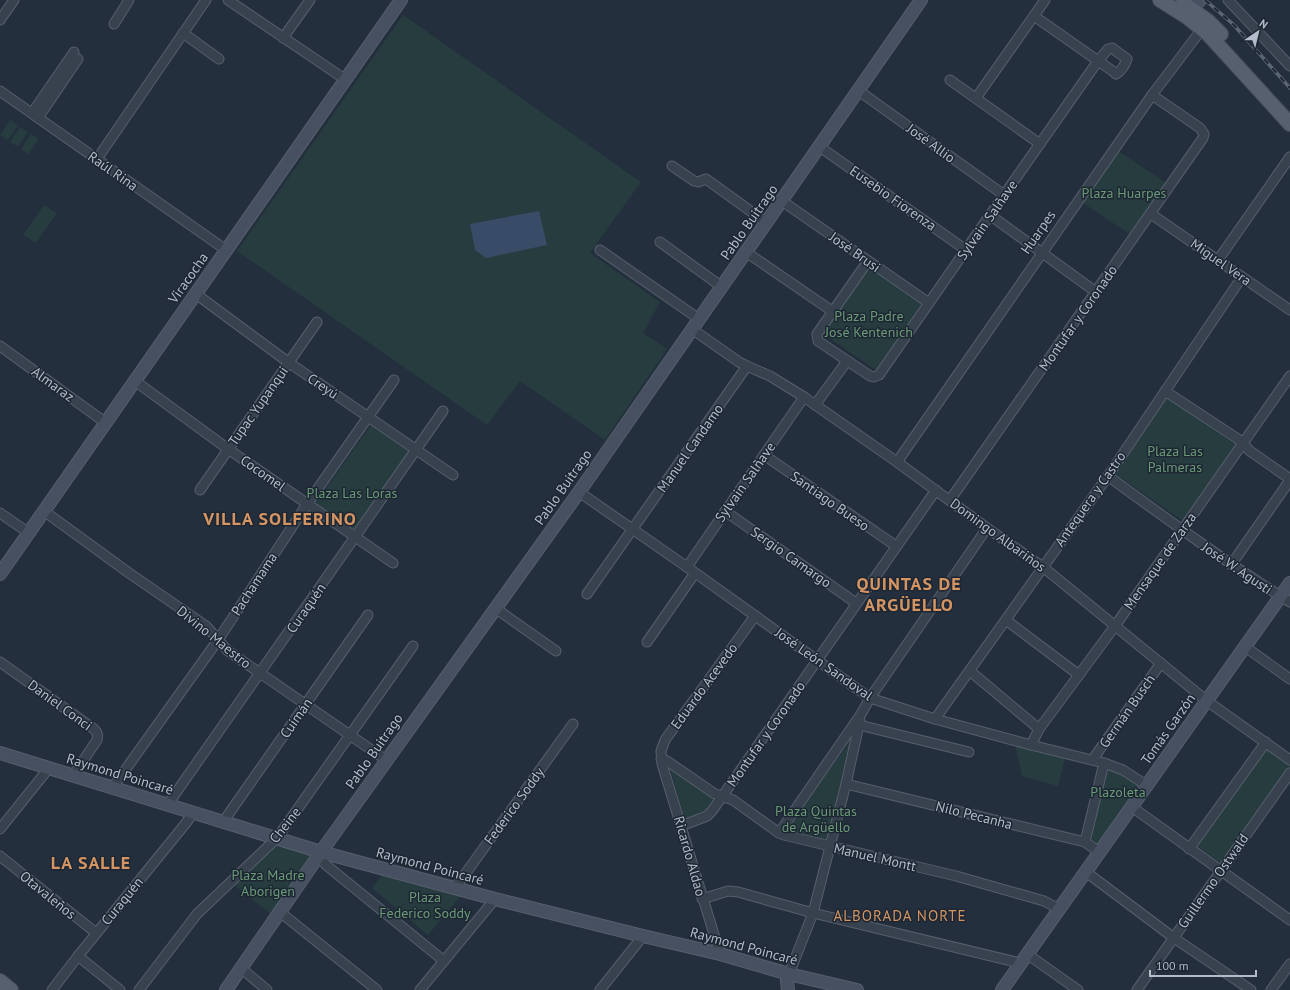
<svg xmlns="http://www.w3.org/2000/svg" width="1290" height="990" font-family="'PT Sans',sans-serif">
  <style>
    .green { fill: #263c3f }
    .water { fill: #394c67 }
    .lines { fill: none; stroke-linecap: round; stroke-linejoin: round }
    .street-casing { stroke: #565f6c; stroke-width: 11 }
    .secondary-casing { stroke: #565f6c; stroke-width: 14 }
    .primary-casing { stroke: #414a57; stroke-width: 16 }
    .street { stroke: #38414e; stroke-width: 9 }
    .secondary { stroke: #465061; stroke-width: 12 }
    .primary { stroke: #56606e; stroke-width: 14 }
    .rail-casing { stroke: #5a6575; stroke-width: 3.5 }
    .rail { stroke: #1d2633; stroke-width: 2; stroke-dasharray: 6; stroke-linecap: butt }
    .labels { text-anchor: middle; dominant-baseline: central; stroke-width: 3; stroke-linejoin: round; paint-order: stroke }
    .street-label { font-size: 14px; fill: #b4bcc9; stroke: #1d2633 }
    .park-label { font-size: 14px; fill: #6b9a76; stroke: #1d2633 }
    .neighbourhood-label { font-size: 15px; letter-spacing: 1px; fill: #d59563; stroke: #1d2633 }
    .district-label { font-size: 18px; font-weight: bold; letter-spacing: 1px; fill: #d59563; stroke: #1d2633 }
  </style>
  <rect width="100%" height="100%" fill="#242f3e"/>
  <g class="green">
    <path d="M403 15 641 182 590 253 660 302 643 333 667 349 605 440 520 381 487 425 237 251Z"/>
    <path d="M10 120 18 125 8 140 0 135Z"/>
    <path d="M20 127 28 132 18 147 10 142Z"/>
    <path d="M31 134 39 139 28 154 21 149Z"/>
    <path d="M1118 151 1166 183 1131 235 1083 203Z"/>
    <path d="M44 205 57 213 36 243 23 235Z"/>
    <path d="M869 268 921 304 876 370 823 334Z"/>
    <path d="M1167 397 1236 445 1183 521 1114 473Z"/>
    <path d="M371 425 410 452 355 530 315 504Z"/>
    <path d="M1014 740 1066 755 1058 786 1022 776Z"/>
    <path d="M851 741 852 742 828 839 825 840 788 831 787 827 850 742Z"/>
    <path d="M1269 745 1290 760V767L1221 863 1197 846Z"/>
    <path d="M670 768 712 798 713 804 707 811 684 819Z"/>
    <path d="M1106 768 1117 772 1143 785 1100 849 1091 843Z"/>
    <path d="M279 844 313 856 271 914 234 885Z"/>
    <path d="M384 873 463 893 428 935 372 888Z"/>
  </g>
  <path class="water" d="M539 211 547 245 486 258 475 250 470 224Z"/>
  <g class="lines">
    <g class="street-casing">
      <g id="street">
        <path d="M228 0 346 80"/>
        <path d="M1228 0 1290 66"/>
        <path d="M0 20 14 0"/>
        <path d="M114 24 129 0"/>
        <path d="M183 33 219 59"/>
        <path d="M283 38 310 0"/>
        <path d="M950 80 1040 144"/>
        <path d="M0 91 226 250"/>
        <path d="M859 91 1004 195"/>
        <path d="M976 98 1045 0"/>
        <path d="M32 113 74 52"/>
        <path d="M38 118 78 59"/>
        <path d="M820 147 966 250"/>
        <path d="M97 159 206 0"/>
        <path d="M672 166 694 181 698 182 706 179 767 223"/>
        <path d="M782 201 929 303"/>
        <path d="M1151 214 1290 310"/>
        <path d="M990 215 1096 292"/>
        <path d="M660 242 722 287"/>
        <path d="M600 250 699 319"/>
        <path d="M746 252 832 311"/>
        <path d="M1218 260 1290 157"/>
        <path d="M868 261 817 334 818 341 870 376 874 377 879 375 990 215C1026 164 1062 113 1098 61L1108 49 1112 48 1127 59C1125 65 1121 71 1116 74L1114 72 1034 16"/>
        <path d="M196 294 288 362 453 475"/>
        <path d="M692 329 739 362 747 366 770 376 804 397 897 462 987 528 1043 567 1207 701 1290 760"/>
        <path d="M0 346 106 423"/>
        <path d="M135 381 228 449 393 563"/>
        <path d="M1165 391 1238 439 1250 451 1290 479"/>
        <path d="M815 405 847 361"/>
        <path d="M764 455 896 546"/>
        <path d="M897 462 1152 95 1205 25"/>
        <path d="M1108 476C1168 520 1227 563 1290 602"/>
        <path d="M200 490 317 322"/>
        <path d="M579 492 687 567 870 698 935 719 1031 745 1104 763 1123 770 1146 785"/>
        <path d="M950 500 1203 138 1204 134 1200 128 1152 95"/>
        <path d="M44 511 129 573 206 626 228 651 386 760"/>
        <path d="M725 511 856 603"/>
        <path d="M0 513 29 533"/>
        <path d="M1231 565 1290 480"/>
        <path d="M687 567 804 397"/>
        <path d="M587 594 747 366"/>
        <path d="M495 608 556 651"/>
        <path d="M1006 620 1079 675"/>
        <path d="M647 642 695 573"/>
        <path d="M1244 646 1290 679"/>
        <path d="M0 662 94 729C98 733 98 735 97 740L73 776"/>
        <path d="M970 671 1039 729"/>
        <path d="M935 719 1108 476 1242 277"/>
        <path d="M859 725 969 752"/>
        <path d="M1031 745 1039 729 1115 626 1290 376"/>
        <path d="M661 759 667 761 715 794 733 800 779 833 784 835 956 876 1044 901 1059 909"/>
        <path d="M1093 759 1161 663"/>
        <path d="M846 784 1085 842 1099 852"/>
        <path d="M113 787 218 640 307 504 394 380"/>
        <path d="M168 804 443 411"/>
        <path d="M1132 807 1290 920"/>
        <path d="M223 822 368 615"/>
        <path d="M681 826 707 816 712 811 936 490"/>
        <path d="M0 829 49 768"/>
        <path d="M779 833 861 714 870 698 987 528"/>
        <path d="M1085 842 1104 763"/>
        <path d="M1189 849 1266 742"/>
        <path d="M318 855 326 865 444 961"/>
        <path d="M0 856 96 933"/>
        <path d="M1086 872 1174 938 1251 990"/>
        <path d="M455 888 573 724"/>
        <path d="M702 899 728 891 738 892 813 913 1020 963"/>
        <path d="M280 912 377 990"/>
        <path d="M720 954 662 764 661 751 665 740 755 616"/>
        <path d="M1027 954 1078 990"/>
        <path d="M78 956 120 990"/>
        <path d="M241 968 267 990"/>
        <path d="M789 974 813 913 846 784 860 720"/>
        <path d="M52 990 78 956 186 823 193 813"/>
        <path d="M139 990 197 914 277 838 413 646"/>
        <path d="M420 990 495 899"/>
        <path d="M600 990 643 936"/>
        <path d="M1137 990 1290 773"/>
        <path d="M1271 990 1290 964"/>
      </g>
    </g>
    <g class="secondary-casing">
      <g id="secondary">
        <path d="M1187 17 1200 0"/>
        <path d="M0 574 401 0"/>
        <path d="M0 753 321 852 495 899 643 936 720 954 789 974 857 990"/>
        <path d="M226 990 321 852 579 492 921 0"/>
        <path d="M788 990 787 981 789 974"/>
        <path d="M1002 990 1290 583"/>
      </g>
    </g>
    <g class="primary-casing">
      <g id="primary">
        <path d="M1160 0 1187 17 1208 34 1290 124"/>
        <path d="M1183 3 1208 21 1221 34"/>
        <path d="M0 981 11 990"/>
      </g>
    </g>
    <use href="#street" class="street"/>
    <use href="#secondary" class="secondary"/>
    <use href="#primary" class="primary"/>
    <g class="rail-casing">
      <path id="rail" d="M1205 0 1233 24 1290 88"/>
    </g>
    <use href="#rail" class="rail"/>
  </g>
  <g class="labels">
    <g class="street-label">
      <text transform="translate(931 143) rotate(36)">José Allio</text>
      <text transform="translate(113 171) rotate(35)">Raúl Rina</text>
      <text transform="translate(893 198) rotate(35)">Eusebio Fiorenza</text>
      <text transform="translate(987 220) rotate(-55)">Sylvain Salñave</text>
      <text transform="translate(749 222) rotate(-55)">Pablo Buitrago</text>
      <text transform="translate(1038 232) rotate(-55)">Huarpes</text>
      <text transform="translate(855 252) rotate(35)">José Brusi</text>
      <text transform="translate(1221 262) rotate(35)">Miguel Vera</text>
      <text transform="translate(188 278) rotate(-55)">Viracocha</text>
      <text transform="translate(1078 318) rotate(-55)">Montufar y Coronado</text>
      <text transform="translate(53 384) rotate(36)">Almaraz</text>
      <text transform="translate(323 386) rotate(34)">Creyú</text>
      <text transform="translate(258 406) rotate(-55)">Tupac Yupanqui</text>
      <text transform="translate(690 448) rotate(-55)">Manuel Candamo</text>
      <text transform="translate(263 473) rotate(35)">Cocomel</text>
      <text transform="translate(745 482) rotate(-55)">Sylvain Salñave</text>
      <text transform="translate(563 487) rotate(-55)">Pablo Buitrago</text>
      <text transform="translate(1090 499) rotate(-55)">Antequera y Castro</text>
      <text transform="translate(830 501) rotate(35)">Santiago Bueso</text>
      <text transform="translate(998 535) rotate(36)">Domingo Albariños</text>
      <text transform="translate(791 557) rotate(35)">Sergio Camargo</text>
      <text transform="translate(1160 561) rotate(-55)">Mensaque de Zarza</text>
      <text transform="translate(1237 568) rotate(34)">José W. Agusti</text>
      <text transform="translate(254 584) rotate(-57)">Pachamama</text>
      <text transform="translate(306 608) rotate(-55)">Curaquén</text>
      <text transform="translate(214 637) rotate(39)">Divino Maestro</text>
      <text transform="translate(824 664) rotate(35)">José León Sandoval</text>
      <text transform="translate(704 686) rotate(-54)">Eduardo Acevedo</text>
      <text transform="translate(60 705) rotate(36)">Daniel Conci</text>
      <text transform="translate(1127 711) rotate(-55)">Germán Busch</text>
      <text transform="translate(296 718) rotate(-55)">Cuimán</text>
      <text transform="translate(1168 729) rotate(-55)">Tomás Garzón</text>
      <text transform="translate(766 734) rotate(-55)">Montufar y Coronado</text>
      <text transform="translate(374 751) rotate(-55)">Pablo Buitrago</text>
      <text transform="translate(120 774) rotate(17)">Raymond Poincaré</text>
      <text transform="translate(514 806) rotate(-54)">Federico Soddy</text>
      <text transform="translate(974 815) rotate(14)">Nilo Pecanha</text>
      <text transform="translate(285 825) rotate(-52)">Cheine</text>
      <text transform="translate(690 856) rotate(74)">Ricardo Aldao</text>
      <text transform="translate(875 857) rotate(13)">Manuel Montt</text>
      <text transform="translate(430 866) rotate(15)">Raymond Poincaré</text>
      <text transform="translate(1213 881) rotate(-55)">Guillermo Ostwald</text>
      <text transform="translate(48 895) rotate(39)">Otavaleños</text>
      <text transform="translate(122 901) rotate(-51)">Curaquén</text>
      <text transform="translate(744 946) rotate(15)">Raymond Poincaré</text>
    </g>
    <g class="park-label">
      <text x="1124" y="193">Plaza Huarpes</text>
      <text x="869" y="316">Plaza Padre<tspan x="869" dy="16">José Kentenich</tspan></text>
      <text x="1175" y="451">Plaza Las<tspan x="1175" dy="16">Palmeras</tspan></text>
      <text x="352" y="493">Plaza Las Loras</text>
      <text x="1118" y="792">Plazoleta</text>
      <text x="816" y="811">Plaza Quintas<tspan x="816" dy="16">de Argüello</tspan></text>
      <text x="268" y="875">Plaza Madre<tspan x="268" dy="16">Aborigen</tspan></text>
      <text x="425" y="897">Plaza<tspan x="425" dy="16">Federico Soddy</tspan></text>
    </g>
    <g class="neighbourhood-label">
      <text x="900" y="915">ALBORADA NORTE</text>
    </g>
    <g class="district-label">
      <text x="280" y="518">VILLA SOLFERINO</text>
      <text x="909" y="583">QUINTAS DE<tspan x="909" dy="21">ARGÜELLO</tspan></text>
      <text x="91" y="862">LA SALLE</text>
    </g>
  </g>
  <g transform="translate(1258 32) rotate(35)" stroke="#1d2633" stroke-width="3" paint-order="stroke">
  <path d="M0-3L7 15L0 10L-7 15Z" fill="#b4bcc9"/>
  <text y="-6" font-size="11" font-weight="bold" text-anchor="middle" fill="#b4bcc9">N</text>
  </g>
  <path d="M1150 970v6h106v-6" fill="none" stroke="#b4bcc9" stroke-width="2"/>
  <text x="1156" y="970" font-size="12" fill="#b4bcc9" stroke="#1d2633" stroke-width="3" paint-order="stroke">100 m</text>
</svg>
